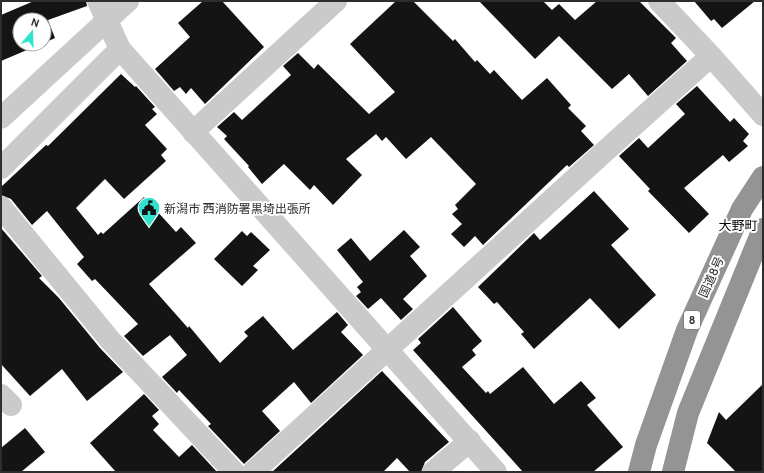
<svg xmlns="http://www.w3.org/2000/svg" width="764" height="473" font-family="Cabin,'Noto Sans JP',sans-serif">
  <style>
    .building { fill: #141414 }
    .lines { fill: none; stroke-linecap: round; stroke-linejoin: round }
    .minor { stroke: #cacaca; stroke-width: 22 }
    .highway { stroke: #949494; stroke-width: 22 }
    .labels { text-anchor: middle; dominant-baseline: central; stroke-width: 4; stroke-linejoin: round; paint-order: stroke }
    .shield { fill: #fff; stroke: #6c6c6c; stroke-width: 1 }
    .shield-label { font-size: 11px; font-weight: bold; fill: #2d2d2d }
    .poi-label { font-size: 12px; fill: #2d2d2d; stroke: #fff; text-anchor: start }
    .street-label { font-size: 12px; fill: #2d2d2d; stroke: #fff }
    .neighbourhood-label { font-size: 13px; fill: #000; stroke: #fff }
  </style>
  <rect width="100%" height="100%" fill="#fff"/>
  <g class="building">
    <path d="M34 1H86L87 6 48 20 55 38 44 43V20H20V44H41L1 61V15Z"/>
    <path d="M203 1H222L264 47 205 104 191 88 186 94 180 87 174 91 155 69 190 37 178 23Z"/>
    <path d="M396 1H413L453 41 455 39 475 62 477 60 490 74 494 70 522 100 547 78 571 105 568 108 586 126 581 131 594 145 569 167 567 165 483 245 475 236 464 247 451 234 462 224 452 214 458 209 455 205 476 184 431 137 406 159 386 137 382 141 376 134 346 159 362 175 333 205 314 185 310 190 284 164 262 184 248 167 249 166 224 139 227 136 217 127 234 112 242 120 291 75 283 66 298 53 314 69 318 64 369 114 395 92 350 44Z"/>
    <path d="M479 1H543L552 10 559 4 575 20 597 1H639L676 38 671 43 687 61 648 96 629 74 612 89 559 36 535 59Z"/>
    <path d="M694 1H755L722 28 714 19 711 21Z"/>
    <path d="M121 74 135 87 136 86 155 107 152 109 157 114 145 125 167 149 161 155 166 161 124 199 105 179 76 208 98 235 101 232 103 234 144 197 176 232 181 227 196 243 149 284 188 328 189 326 220 363 248 336 244 332 263 316 293 350 337 312 348 325 341 332 363 355 311 403 294 382 262 411 280 431 244 464 208 426 211 424 179 390 177 393 162 377 187 355 170 335 143 356 124 336 138 324 95 279 92 281 77 264 84 257 47 211 32 225 11 199 1 195V187L46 145 48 146Z"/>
    <path d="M697 86 730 122 734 118 749 134 743 141 748 146 729 162 723 155 684 188 709 214 689 233 648 191 650 189 619 156 639 138 648 148 685 114 676 104Z"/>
    <path d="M594 191 629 229 611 245 656 295 619 329 590 298 534 349 521 334 524 332 497 302 494 304 478 287 534 233 540 240Z"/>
    <path d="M1 228 42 276 39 278 59 298 100 348 123 372 87 401 62 369 30 396 1 364Z"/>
    <path d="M404 230 420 247 410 256 427 276 403 299 413 309 401 320 381 298 368 309 356 296 361 292 357 287 363 282 337 250 351 238 370 261Z"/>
    <path d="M242 231 247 236 251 232 270 250 253 266 258 270 242 286 214 259Z"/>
    <path d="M453 307 482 341 472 350 476 355 462 367 486 393 488 391 490 394 523 367 554 404 581 381 596 398 587 405 623 447 593 472H523L413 350 421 343 418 339Z"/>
    <path d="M382 371 449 442 425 462 421 472H410L397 458 383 472H272Z"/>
    <path d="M763 384V472H736L707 443 719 412 726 420Z"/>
    <path d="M144 394 159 410 152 416 159 424 153 430 179 457 192 445 217 472H116L90 443Z"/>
    <path d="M25 428 45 452 21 472H1V448Z"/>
  </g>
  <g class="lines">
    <g class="minor">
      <path d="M98 1 120 49 496 472"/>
      <path d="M659 1 711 56 763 115"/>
      <path d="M1 118 128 1"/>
      <path d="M193 132 336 1"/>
      <path d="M1 168 120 49"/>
      <path d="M1 207 110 340 234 472"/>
      <path d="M1 395 11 405"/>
      <path d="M253 472 614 143 711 56"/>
      <path d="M433 472 470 441"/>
    </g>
    <g class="highway">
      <path d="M639 472 646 445 687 330 742 209 763 177"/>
      <path d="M673 472 688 413 763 229"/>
    </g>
  </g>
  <defs>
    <g id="civic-pin" transform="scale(1.15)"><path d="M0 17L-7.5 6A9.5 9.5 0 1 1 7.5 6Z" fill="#31e2ce" stroke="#fff"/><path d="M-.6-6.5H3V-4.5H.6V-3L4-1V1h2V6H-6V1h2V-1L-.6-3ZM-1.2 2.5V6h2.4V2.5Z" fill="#111"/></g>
  </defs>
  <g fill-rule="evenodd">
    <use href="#civic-pin" x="149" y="208"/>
  </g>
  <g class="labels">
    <rect class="shield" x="684" y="311" width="16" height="18" rx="3"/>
    <g class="shield-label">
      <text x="692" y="320">8</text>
    </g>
    <g class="poi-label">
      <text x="164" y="208">新潟市 西消防署黒埼出張所</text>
    </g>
    <g class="street-label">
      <text transform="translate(711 277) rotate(-66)">国道8号</text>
    </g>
    <g class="neighbourhood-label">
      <text x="738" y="225">大野町</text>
    </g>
  </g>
  <rect width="764" height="473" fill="none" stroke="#2d2d2d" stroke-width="4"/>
  <g transform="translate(32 32) rotate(19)"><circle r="19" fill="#ffffff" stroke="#ababab"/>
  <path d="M0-3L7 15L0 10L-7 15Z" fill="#31e2ce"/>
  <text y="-6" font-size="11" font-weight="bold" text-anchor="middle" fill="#2d2d2d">N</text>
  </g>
</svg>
